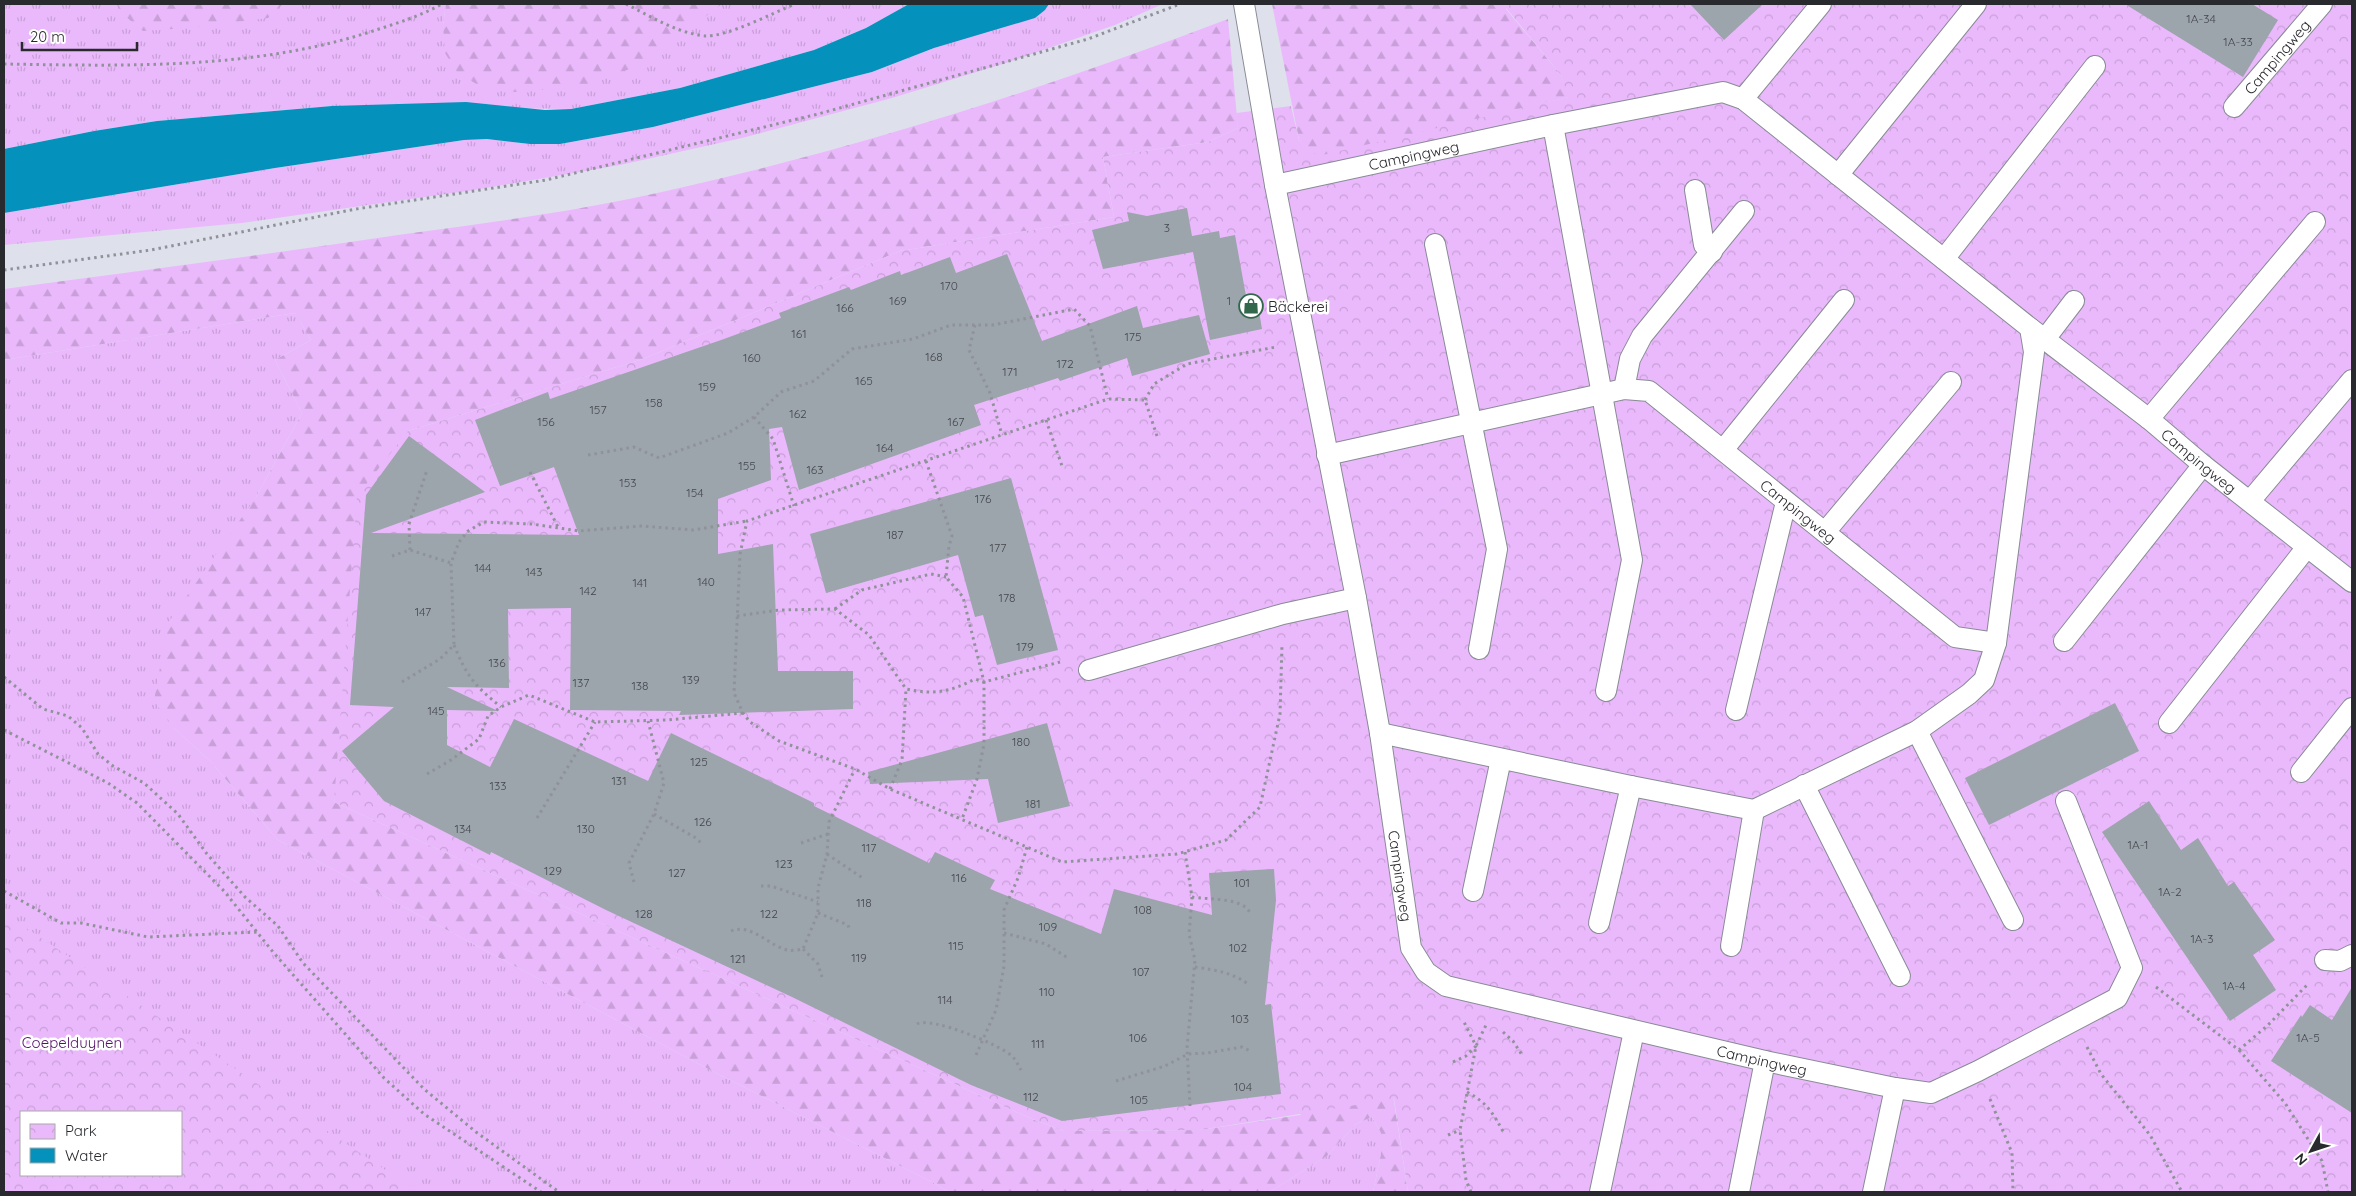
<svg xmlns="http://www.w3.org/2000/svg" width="2356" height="1196" font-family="Quicksand,sans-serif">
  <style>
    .grass { fill: url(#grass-tufts); fill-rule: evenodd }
    .forest { fill: url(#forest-firs) }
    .park { fill: url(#park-crowns); fill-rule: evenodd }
    .water { fill: #0492bc }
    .building { fill: #9ca4ac }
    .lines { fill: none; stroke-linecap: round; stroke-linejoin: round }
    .lane-casing { stroke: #888b95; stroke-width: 22 }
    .path { stroke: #90929a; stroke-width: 3; stroke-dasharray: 2.5 4; stroke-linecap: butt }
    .lane { stroke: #fff; stroke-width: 20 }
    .labels { text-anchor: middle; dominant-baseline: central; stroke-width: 5; stroke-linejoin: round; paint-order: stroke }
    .number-label { font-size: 12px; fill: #46484e }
    .street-label { font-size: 15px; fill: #292a2e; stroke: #fff }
    .poi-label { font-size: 15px; fill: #292a2e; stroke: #fff; text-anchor: start }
    .park-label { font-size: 15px; fill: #56116a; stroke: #fff }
  </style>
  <defs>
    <pattern id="grass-tufts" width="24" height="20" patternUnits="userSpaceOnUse" patternTransform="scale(1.25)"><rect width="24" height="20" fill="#eab9fc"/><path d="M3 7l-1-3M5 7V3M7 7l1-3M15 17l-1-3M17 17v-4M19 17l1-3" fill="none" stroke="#c99fd8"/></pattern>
    <pattern id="forest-firs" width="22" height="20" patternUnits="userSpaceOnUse" patternTransform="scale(1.25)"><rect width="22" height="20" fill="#eab9fc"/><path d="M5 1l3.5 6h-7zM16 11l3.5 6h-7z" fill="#c99fd8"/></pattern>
    <pattern id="park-crowns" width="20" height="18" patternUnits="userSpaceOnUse" patternTransform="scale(1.25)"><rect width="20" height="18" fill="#eab9fc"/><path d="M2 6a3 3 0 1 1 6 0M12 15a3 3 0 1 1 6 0" fill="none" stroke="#c99fd8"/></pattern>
  </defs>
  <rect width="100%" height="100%" fill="#dee1ec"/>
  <g class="grass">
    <path d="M4 4H446L443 25 702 18 722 4H909L866 28 814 50 680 88 571 109 332 106 157 121 94 131 4 149Z"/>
    <path d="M1049 4H1163L1115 25 1009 62 892 98 742 138 620 165 474 190 242 223 4 245V213L275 168 464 140 487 139 530 144H560L653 127 872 72 934 48 1045 10Z"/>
    <path d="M295 313 311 340 275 360 302 413 256 497 174 728 210 761 278 840 714 1072 932 1182 949 1192H4V360ZM21 1112H181V1175H21Z"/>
    <path d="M1372 1117 1381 1133V1154L1373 1192H1269L1327 1156 1356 1124Z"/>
  </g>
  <g class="forest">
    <path d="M117 4H283L268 18 200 27 143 31 119 11Z"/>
    <path d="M446 4H722L641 65 579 87 514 92 478 85 457 72 445 53 443 25Z"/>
    <path d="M1272 4H1511L1506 9 1561 75 1569 97 1318 158 1299 140Z"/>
    <path d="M1228 19 1238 128 1208 142 1103 157 1114 217 900 251 643 359 408 431 334 802 1032 1119 1064 1131 1200 1130 1300 1115 1376 985 1408 1192H1373L1381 1154V1133L1372 1117 1356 1124 1327 1156 1269 1192H949L932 1182 714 1072 278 840 210 761 174 728 154 701 168 623 256 497 302 413 275 360 311 340 295 313 4 360V289C137 271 271 254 405 234 479 224 555 214 629 199 834 156 1033 93 1228 19Z"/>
  </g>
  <g class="park">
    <path d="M1511 4H2352V1192H1408L1394 1099 1200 1130 1064 1131 1032 1119 334 802 357 496 408 431 643 359 900 251 1114 217 1103 157 1208 142 1238 128 1236 113 1291 106 1299 140 1318 156 1568 97 1561 75 1506 8Z"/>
    <path d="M4 913 418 1192H4ZM181 1112V1175H21V1112Z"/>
  </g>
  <path class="water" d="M909 4H1049L1045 10 1035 18 934 48 872 72 653 127 560 144H530L487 139 464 140 275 168 4 213V149L94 131 157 121 332 106 466 102 545 110 571 109 680 88 814 50 866 28Z"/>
  <g class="building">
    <path d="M1690 4H1763L1724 40Z"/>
    <path d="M2125 4H2252L2278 20 2243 77Z"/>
    <path d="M1187 208 1192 236 1219 231 1220 238 1235 235 1246 296 1256 294 1262 329 1210 340 1193 252 1103 269 1092 230 1129 221 1127 212 1147 216Z"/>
    <path d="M1007 254 1042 341 1137 306 1143 328 1199 315 1210 354 1132 376 1127 358 1060 381 1058 378 974 405 981 425 799 490 782 427 769 429 771 480 718 499V554L773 544 778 671H853V709L679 715 681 711 570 710 571 608 508 609 509 688 447 687 498 711 447 710V745L490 767 514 719 648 781 671 733 814 803V806L929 863 935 852 995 880 990 889 1101 934 1114 889 1212 915 1209 873 1274 869 1276 900 1265 1005 1271 1004 1281 1094 1062 1121 971 1085 792 997 606 910 491 852 490 855 384 801 342 751 394 707 350 705 366 495 409 436 485 492 371 533 579 535 554 467 500 486 475 420 548 392 550 399 724 339 781 318 779 313 849 287 851 290 900 271 901 275 950 257 956 273Z"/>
    <path d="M1011 478 1058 650 997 665 983 615 975 617 958 555 826 593 810 534Z"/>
    <path d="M2115 703 2139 751 1989 825 1965 778Z"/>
    <path d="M1047 723 1070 806 998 823 988 779 870 784 868 772Z"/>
    <path d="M2149 801 2181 850 2198 838 2228 886 2234 882 2275 940 2253 955 2276 990 2230 1021 2102 832Z"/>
    <path d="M2352 987V1113L2271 1061 2301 1015 2302 1017 2310 1005 2332 1020Z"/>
  </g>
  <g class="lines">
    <g class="lane-casing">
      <g id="lane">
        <path id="s1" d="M1244 4 1275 185 1356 598 1380 733 1411 948 1426 972 1446 986 1765 1061 1895 1088 1931 1093 1978 1071 2117 998 2132 968 2066 801"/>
        <path d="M1743 99 1821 4"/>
        <path id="s2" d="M2234 107 2322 4"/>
        <path d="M1553 125 1632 560 1606 691"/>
        <path d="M1838 175 1976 4"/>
        <path id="s3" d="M1275 185 1553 125 1723 92 1743 99 2030 328 2034 352 1996 643 1984 680 1969 694 1917 731 1754 810 1631 786 1380 733"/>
        <path d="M1695 190 1704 245 1712 252"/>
        <path d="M1435 244 1497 549 1479 649"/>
        <path d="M1944 259 2095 66"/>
        <path id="s4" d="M2030 328 2149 419 2203 465 2352 582"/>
        <path d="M2045 339 2074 301"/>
        <path d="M1624 389 1630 359 1642 336 1744 211"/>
        <path d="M2149 419 2315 222"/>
        <path d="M1723 450 1844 300"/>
        <path id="s5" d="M1327 455 1624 389 1649 391 1955 637 1996 643"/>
        <path d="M2250 501 2352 380"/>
        <path d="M1825 532 1951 382"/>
        <path d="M2064 641 2203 465"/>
        <path d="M1089 670 1283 614 1356 598"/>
        <path d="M1736 710 1786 502"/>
        <path d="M2169 723 2307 547"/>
        <path d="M1917 731 2013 920"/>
        <path d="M2301 772 2352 708"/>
        <path d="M1804 785 1900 976"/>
        <path d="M1473 891 1501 759"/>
        <path d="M1599 923 1631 786"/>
        <path d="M1731 946 1754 810"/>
        <path d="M2325 960 2340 961 2352 955"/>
        <path d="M1600 1192 1634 1031"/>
        <path d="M1739 1192 1765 1061"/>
        <path d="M1873 1192 1895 1088"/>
      </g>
    </g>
    <g class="path">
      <path d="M626 4C650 16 677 33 705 36 727 37 773 13 795 4"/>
      <path d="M4 64C130 66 258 70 379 29 401 22 422 15 442 4"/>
      <path d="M4 270 151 250 356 209 546 180 818 114 1088 39 1180 4"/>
      <path d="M975 325 969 350 990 393 1002 435"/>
      <path d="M1145 400 1154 384 1187 364 1276 347"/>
      <path d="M754 417 773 439 794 506"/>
      <path d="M1046 420 1062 466"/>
      <path d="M1157 436 1145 400 1108 399 747 521 740 554 734 693 743 713 750 722 779 741 855 769 890 789 1062 862 1177 854 1226 840 1260 807 1280 714 1282 645"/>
      <path d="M588 455 634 447 659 458 728 433 754 417 781 392 814 381 852 349 913 339 951 325H993L1074 309 1090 326 1108 399"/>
      <path d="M926 461 952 536 949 546 946 577 963 597 984 682V744L977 779 962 819"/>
      <path d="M530 472 558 527"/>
      <path d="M410 550 409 524 427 470"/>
      <path d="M392 556 410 550 451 563"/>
      <path d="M835 609 862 590 931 574 946 577"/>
      <path d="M737 616 779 610 835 609 869 635 906 689C934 695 950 692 975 679L984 682 1060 662"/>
      <path d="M454 645C467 677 475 686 501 707"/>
      <path d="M4 677 43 709 68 716 82 728 98 754 113 766 144 783 178 814 207 854 245 897 278 926 303 963 424 1089 476 1132 559 1192"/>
      <path d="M402 682 440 659 454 645 451 563 459 542 468 531 484 522 532 524 579 531 641 526 693 530 747 521"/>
      <path d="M4 730 108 783 137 803 224 891 273 952 384 1078 424 1114 541 1192"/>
      <path d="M427 774 451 760 479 739 488 716 501 707 529 695 595 722 667 720 743 713"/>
      <path d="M890 789 902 760 906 689"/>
      <path d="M654 814 696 838 703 845"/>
      <path d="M537 818 595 722"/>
      <path d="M801 843 828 834"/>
      <path d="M1185 852 1192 897 1189 934 1195 960 1187 1048 1190 1106"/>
      <path d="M827 854 864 879"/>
      <path d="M634 882 629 863 654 814 664 783 648 721"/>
      <path d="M761 886H771L818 902"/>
      <path d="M4 891 61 923H81L148 937 257 932"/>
      <path d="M1192 897C1208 900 1243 897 1250 913"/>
      <path d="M818 913 848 925 850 931"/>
      <path d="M731 931C751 923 768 945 787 950 791 951 798 950 803 949L818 913V888L827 854 829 822 855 769"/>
      <path d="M1004 933 1046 944 1068 958"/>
      <path d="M803 949 818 964 822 977"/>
      <path d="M1195 967C1215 970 1231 972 1248 984"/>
      <path d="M2156 987 2239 1050 2268 1025 2309 983"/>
      <path d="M917 1024C931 1016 1000 1045 1012 1056 1016 1060 1018 1065 1021 1070"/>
      <path d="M1503 1032 1513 1041 1522 1055"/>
      <path d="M2087 1047 2101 1074 2150 1135 2182 1192"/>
      <path d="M2239 1050 2285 1103 2322 1161 2328 1192"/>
      <path d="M976 1055 996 1010 1004 966V910L1018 878 1027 847"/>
      <path d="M1453 1062 1466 1056 1476 1046 1464 1022"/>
      <path d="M1116 1081 1165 1066 1188 1054 1207 1053 1242 1047 1250 1051"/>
      <path d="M1467 1092C1488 1103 1494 1115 1505 1135"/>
      <path d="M1990 1099 2012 1153 2013 1192"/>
      <path d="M1448 1135 1460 1130"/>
      <path d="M1471 1192 1466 1180 1460 1130 1476 1046 1486 1025"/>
    </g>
    <use href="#lane" class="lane"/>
  </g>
  <defs>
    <g id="shop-ring" transform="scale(1.25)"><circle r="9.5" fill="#fff" stroke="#32674c" stroke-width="1.5"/><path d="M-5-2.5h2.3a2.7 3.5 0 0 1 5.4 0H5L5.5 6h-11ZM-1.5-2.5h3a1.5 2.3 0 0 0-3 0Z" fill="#32674c"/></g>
  </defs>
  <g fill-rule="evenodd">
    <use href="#shop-ring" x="1251" y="306"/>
  </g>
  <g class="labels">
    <g class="number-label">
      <text x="2201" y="18">1A-34</text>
      <text x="2238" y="41">1A-33</text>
      <text x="1167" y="227">3</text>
      <text x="949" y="285">170</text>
      <text x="898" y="300">169</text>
      <text x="1229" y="300">1</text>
      <text x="845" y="307">166</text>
      <text x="799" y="333">161</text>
      <text x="1133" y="336">175</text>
      <text x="934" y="356">168</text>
      <text x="752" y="357">160</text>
      <text x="1065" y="363">172</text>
      <text x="1010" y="371">171</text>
      <text x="864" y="380">165</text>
      <text x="707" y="386">159</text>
      <text x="654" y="402">158</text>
      <text x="598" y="409">157</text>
      <text x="798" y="413">162</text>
      <text x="546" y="421">156</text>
      <text x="956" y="421">167</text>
      <text x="885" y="447">164</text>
      <text x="747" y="465">155</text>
      <text x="815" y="469">163</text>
      <text x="628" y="482">153</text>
      <text x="695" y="492">154</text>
      <text x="983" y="498">176</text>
      <text x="895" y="534">187</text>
      <text x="998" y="547">177</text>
      <text x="483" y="567">144</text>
      <text x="534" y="571">143</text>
      <text x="706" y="581">140</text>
      <text x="640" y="582">141</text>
      <text x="588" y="590">142</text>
      <text x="1007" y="597">178</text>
      <text x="423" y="611">147</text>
      <text x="1025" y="646">179</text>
      <text x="497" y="662">136</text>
      <text x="691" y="679">139</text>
      <text x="581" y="682">137</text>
      <text x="640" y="685">138</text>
      <text x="436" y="710">145</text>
      <text x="1021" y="741">180</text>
      <text x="699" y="761">125</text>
      <text x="619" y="780">131</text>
      <text x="498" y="785">133</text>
      <text x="1033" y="803">181</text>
      <text x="703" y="821">126</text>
      <text x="463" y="828">134</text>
      <text x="586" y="828">130</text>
      <text x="2138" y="844">1A-1</text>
      <text x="869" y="847">117</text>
      <text x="784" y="863">123</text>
      <text x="553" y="870">129</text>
      <text x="677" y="872">127</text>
      <text x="959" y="877">116</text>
      <text x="1242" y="882">101</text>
      <text x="2170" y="891">1A-2</text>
      <text x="864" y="902">118</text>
      <text x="1143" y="909">108</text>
      <text x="644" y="913">128</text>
      <text x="769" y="913">122</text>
      <text x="1048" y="926">109</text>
      <text x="2202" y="938">1A-3</text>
      <text x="956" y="945">115</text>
      <text x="1238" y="947">102</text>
      <text x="859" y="957">119</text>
      <text x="738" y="958">121</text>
      <text x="1141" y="971">107</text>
      <text x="2234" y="985">1A-4</text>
      <text x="1047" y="991">110</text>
      <text x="945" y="999">114</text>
      <text x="1240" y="1018">103</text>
      <text x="1138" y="1037">106</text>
      <text x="2308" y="1037">1A-5</text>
      <text x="1038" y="1043">111</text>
      <text x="1243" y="1086">104</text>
      <text x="1031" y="1096">112</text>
      <text x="1139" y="1099">105</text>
    </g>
    <g class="street-label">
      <text stroke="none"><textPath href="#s2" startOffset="66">Campingweg</textPath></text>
      <text stroke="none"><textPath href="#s3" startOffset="142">Campingweg</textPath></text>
      <text stroke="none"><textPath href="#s4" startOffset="215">Campingweg</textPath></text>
      <text stroke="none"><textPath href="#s5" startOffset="521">Campingweg</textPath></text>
      <text stroke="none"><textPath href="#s1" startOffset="886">Campingweg</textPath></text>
      <text stroke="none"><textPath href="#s1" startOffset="1336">Campingweg</textPath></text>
    </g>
    <g class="poi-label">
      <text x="1268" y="306">Bäckerei</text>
    </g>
    <g class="park-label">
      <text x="72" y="1042">Coepelduynen</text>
    </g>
  </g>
  <rect width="2356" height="1196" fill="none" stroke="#292a2e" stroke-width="10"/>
  <rect x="20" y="1111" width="162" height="65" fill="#ffffff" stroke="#a9aaab"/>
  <rect x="30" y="1124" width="25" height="15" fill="url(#park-crowns)" stroke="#a9aaab"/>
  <text x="65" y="1136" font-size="15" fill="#292a2e">Park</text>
  <rect x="30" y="1148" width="25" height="15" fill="#0492bc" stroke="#a9aaab"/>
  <text x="65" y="1161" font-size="15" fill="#292a2e">Water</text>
  <g transform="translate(2311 1151) rotate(230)" stroke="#ffffff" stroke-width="4" paint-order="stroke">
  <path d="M0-4L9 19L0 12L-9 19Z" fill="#292a2e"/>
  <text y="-8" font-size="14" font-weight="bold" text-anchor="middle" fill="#292a2e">N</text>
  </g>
  <path d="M22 42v8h115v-8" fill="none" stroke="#292a2e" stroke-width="2.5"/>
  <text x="30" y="42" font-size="15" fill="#292a2e" stroke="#ffffff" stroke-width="4" paint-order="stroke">20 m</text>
</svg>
